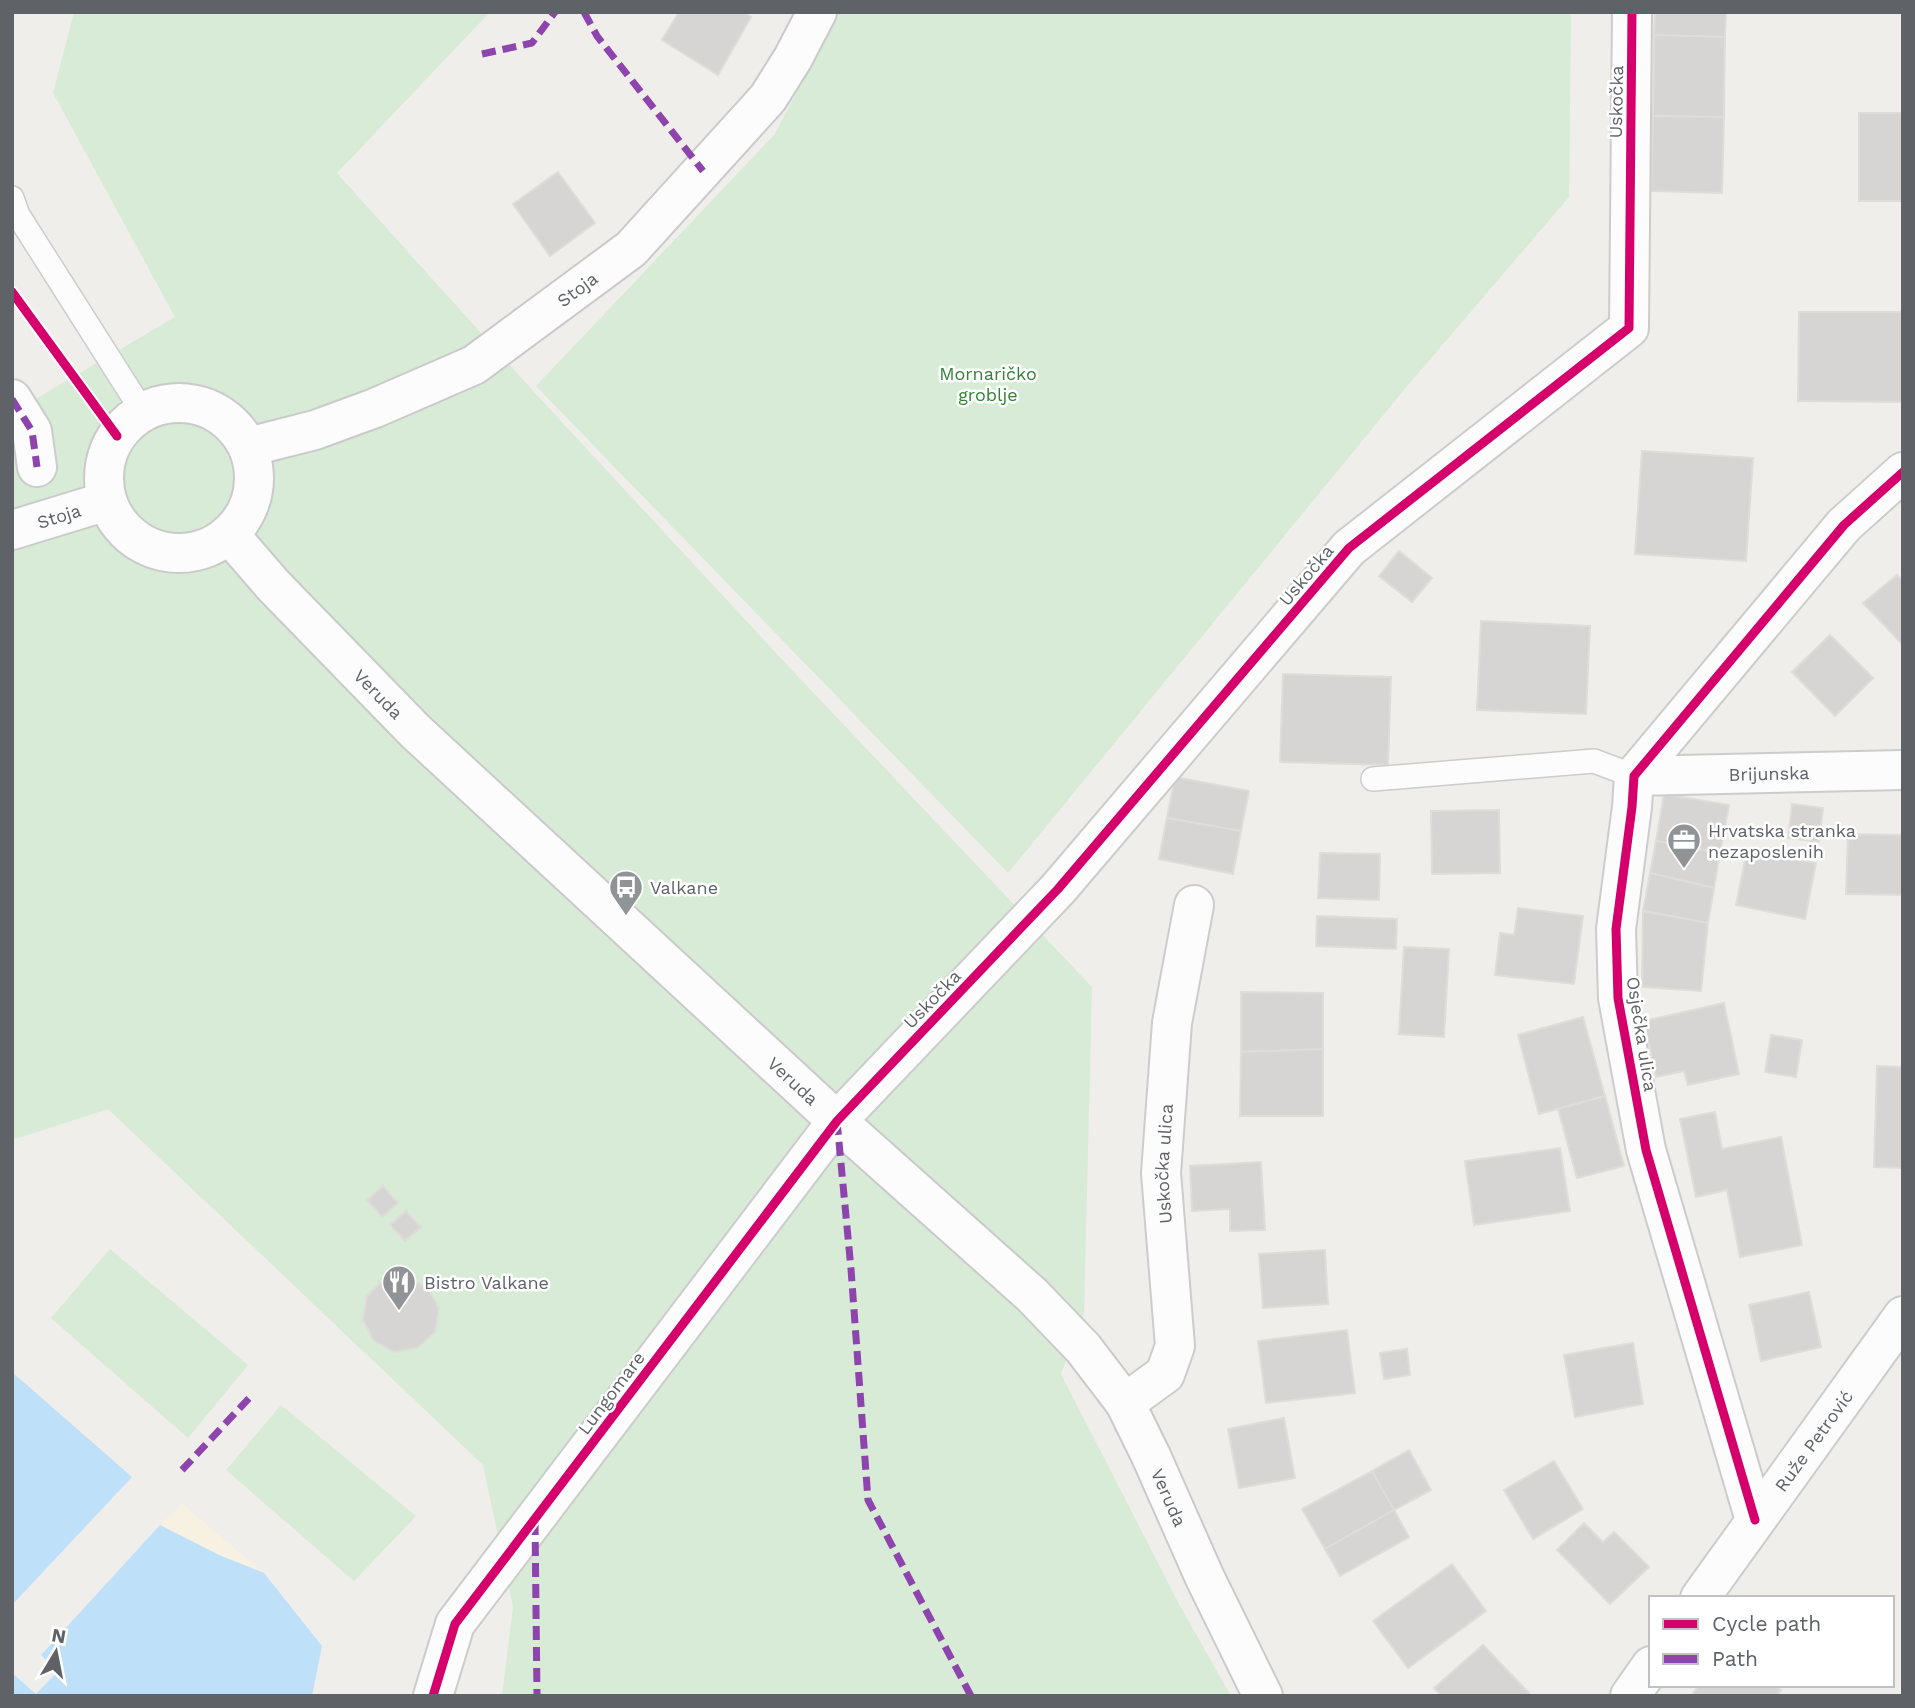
<svg xmlns="http://www.w3.org/2000/svg" width="1915" height="1708" font-family="'Work Sans',sans-serif">
  <style>
    .green { fill: #d8ebd6 }
    .sand { fill: #f6f1e1 }
    .water { fill: #bfe0f9 }
    .building { fill: #d6d5d3; stroke: #deddd9; stroke-width: 2 }
    .lines { fill: none; stroke-linecap: round; stroke-linejoin: round }
    .lane-casing { stroke: #cbcccc; stroke-width: 26 }
    .street-casing { stroke: #cbcccc; stroke-width: 42 }
    .secondary-casing { stroke: #cacacb; stroke-width: 42 }
    .lane { stroke: #fdfcfc; stroke-width: 23 }
    .street { stroke: #fdfcfc; stroke-width: 38 }
    .secondary { stroke: #fdfcfc; stroke-width: 38 }
    .quiet { stroke: #8e44ad; stroke-width: 7; stroke-dasharray: 14 7; stroke-linecap: butt }
    .cycleway-casing { stroke: #fff; stroke-width: 13 }
    .cycleway { stroke: #d6006c; stroke-width: 9 }
    .labels { text-anchor: middle; dominant-baseline: central; stroke-width: 5; stroke-linejoin: round; paint-order: stroke }
    .street-label { font-size: 18px; fill: #5f6368; stroke: #fff }
    .park-label { font-size: 18px; fill: #348238; stroke: #fff }
    .poi-label { font-size: 18px; fill: #5f6368; stroke: #fff; text-anchor: start }
  </style>
  <rect width="100%" height="100%" fill="#efeeea"/>
  <g class="green">
    <path d="M74 12H490L337 173 534 392 790 668 1092 987 1084 1314 1061 1374 1180 1606 1231 1696H502L513 1607 483 1465 108 1109 12 1140V413L175 317 53 93Z"/>
    <path d="M838 12H1571L1569 197 1408 385 1008 873 536 386 775 134Z"/>
    <path d="M110 1249 248 1365 188 1438 51 1318Z"/>
    <path d="M281 1405 416 1516 354 1581 226 1470Z"/>
  </g>
  <path class="sand" d="M182 1504 264 1573 219 1555 160 1525Z"/>
  <g class="water">
    <path d="M12 1372 132 1477 12 1605Z"/>
    <path d="M160 1525 219 1555 264 1573 322 1646 312 1696H12V1673L36 1694 58 1671 41 1655Z"/>
  </g>
  <g class="building">
    <path d="M679 12H744L751 17 718 75 662 40Z"/>
    <path d="M1655 12H1726L1725 37 1654 35Z"/>
    <path d="M1654 35 1725 37 1724 117 1653 116Z"/>
    <rect x="1859" y="113" width="44" height="88"/>
    <path d="M1653 116 1724 117 1722 193 1651 191Z"/>
    <path d="M558 172 595 223 550 256 513 204Z"/>
    <path d="M1799 312H1903V402L1798 401Z"/>
    <path d="M1642 451 1753 458 1746 561 1635 554Z"/>
    <path d="M1399 551 1432 578 1412 602 1379 576Z"/>
    <path d="M1897 575 1903 581V645L1863 603Z"/>
    <path d="M1481 621 1590 626 1586 714 1477 710Z"/>
    <path d="M1830 635 1873 678 1835 716 1792 672Z"/>
    <path d="M1283 674 1391 677 1388 765 1280 762Z"/>
    <path d="M1175 777 1249 791 1241 831 1167 818Z"/>
    <path d="M1664 794 1729 805 1720 853 1656 841Z"/>
    <path d="M1792 804 1823 808 1819 842 1788 838Z"/>
    <path d="M1499 810 1500 873 1432 874 1431 811Z"/>
    <path d="M1167 818 1241 831 1233 874 1159 859Z"/>
    <path d="M1848 834 1903 835V895L1846 894Z"/>
    <path d="M1656 841 1720 853 1714 888 1650 873Z"/>
    <path d="M1747 850 1816 863 1805 919 1736 905Z"/>
    <path d="M1320 853 1380 854 1379 900 1318 898Z"/>
    <path d="M1650 873 1714 888 1708 923 1643 911Z"/>
    <path d="M1518 908 1583 916 1574 984 1495 975 1500 933 1514 935Z"/>
    <path d="M1643 911 1708 923 1701 991 1642 987Z"/>
    <path d="M1317 916 1397 919 1396 949 1316 946Z"/>
    <path d="M1404 947 1449 949 1444 1037 1399 1034Z"/>
    <path d="M1241 992 1323 993V1049L1241 1052Z"/>
    <path d="M1724 1003 1739 1074 1688 1085 1684 1071 1656 1077 1644 1021Z"/>
    <path d="M1583 1017 1605 1096 1539 1114 1518 1035Z"/>
    <path d="M1771 1035 1802 1040 1796 1077 1765 1072Z"/>
    <path d="M1323 1049V1116H1240L1241 1052Z"/>
    <path d="M1877 1066 1903 1067V1168L1874 1167Z"/>
    <path d="M1605 1096 1624 1166 1577 1178 1558 1109Z"/>
    <path d="M1715 1112 1722 1149 1781 1137 1802 1245 1740 1257 1727 1190 1696 1197 1680 1119Z"/>
    <path d="M1560 1148 1570 1211 1474 1225 1465 1161Z"/>
    <path d="M1261 1162 1265 1230 1230 1231V1209L1192 1211 1190 1166Z"/>
    <path d="M383 1186 398 1203 382 1217 367 1200Z"/>
    <path d="M406 1211 421 1227 405 1241 390 1225Z"/>
    <path d="M1325 1250 1328 1304 1263 1308 1259 1254Z"/>
    <path d="M408 1277 428 1288 439 1309 435 1332 417 1348 394 1352 373 1340 363 1319 367 1296 384 1279Z"/>
    <path d="M1809 1292 1821 1347 1761 1361 1749 1305Z"/>
    <path d="M1347 1330 1355 1393 1266 1403 1258 1341Z"/>
    <path d="M1633 1343 1643 1404 1575 1417 1564 1355Z"/>
    <path d="M1407 1349 1410 1375 1384 1379 1380 1353Z"/>
    <path d="M1284 1418 1295 1478 1239 1488 1228 1429Z"/>
    <path d="M1409 1450 1431 1490 1394 1510 1372 1471Z"/>
    <path d="M1554 1461 1583 1509 1533 1539 1504 1490Z"/>
    <path d="M1372 1471 1394 1510 1325 1549 1302 1509Z"/>
    <path d="M1394 1510 1409 1537 1340 1576 1325 1549Z"/>
    <path d="M1584 1523 1603 1542 1614 1532 1649 1567 1610 1604 1557 1550Z"/>
    <path d="M1452 1564 1486 1611 1408 1668 1373 1621Z"/>
    <path d="M1483 1645 1532 1696H1442L1434 1688Z"/>
    <path d="M1699 1685H1773L1781 1690 1777 1696H1691Z"/>
  </g>
  <g class="lines">
    <g class="lane-casing">
      <g id="lane">
        <path d="M12 198 18 215 143 412"/>
        <path d="M1373 779 1594 761 1634 776"/>
      </g>
    </g>
    <g class="street-casing">
      <g id="street">
        <path d="M12 399 32 431 37 467"/>
        <path id="s1" d="M1634 776 1903 770"/>
        <path id="s2" d="M1125 1403 1165 1374 1175 1346 1161 1173 1172 1023 1194 905"/>
        <path d="M1755 1520 1646 1150 1618 998 1616 929 1632 807 1634 776 1844 525 1903 472"/>
        <path id="s3" d="M1700 1598 1903 1316"/>
        <path d="M433 1696 455 1624 837 1121 1058 889 1349 548 1629 328 1632 12"/>
        <path d="M1630 1696 1651 1666"/>
      </g>
    </g>
    <g class="secondary-casing">
      <g id="secondary">
        <circle cx="179" cy="478" r="75"/>
        <path id="s4" d="M248 447 315 430 375 408 474 365 631 249 768 98 793 58 817 12"/>
        <path id="s5" d="M12 530 107 501"/>
        <path id="s6" d="M229 534 272 584 415 731 837 1121 1032 1295 1083 1348 1125 1403 1151 1456 1205 1578 1263 1696"/>
      </g>
    </g>
    <use href="#lane" class="lane"/>
    <use href="#street" class="street"/>
    <use href="#secondary" class="secondary"/>
    <g class="quiet">
      <path d="M584 12 597 36 703 171"/>
      <path d="M482 54 532 43 555 12"/>
      <path d="M12 399 32 431 37 467"/>
      <path d="M837 1121 851 1269 868 1500 971 1696"/>
      <path d="M182 1470 252 1395"/>
      <path d="M535 1521 537 1696"/>
    </g>
    <g class="cycleway-casing">
      <g id="cycleway">
        <path d="M12 292 117 436"/>
        <path d="M1755 1520 1646 1150 1618 998 1616 929 1632 807 1634 776 1844 525 1903 472"/>
        <path d="M433 1696 455 1624 837 1121 1058 889 1349 548 1629 328 1632 12"/>
      </g>
    </g>
    <use href="#cycleway" class="cycleway"/>
  </g>
  <defs>
    <g id="office-pin" transform="scale(1.75)"><path d="M0 17L-7.5 6A9.5 9.5 0 1 1 7.5 6Z" fill="#919496" stroke="#fff"/><path d="M-6-3h4V-5.5h4V-3h4V5H-6ZM-1-4.5V-3h2v-1.5ZM-6 0V1H6V0Z" fill="#fff"/></g>
    <g id="bus-pin" transform="scale(1.75)"><path d="M0 17L-7.5 6A9.5 9.5 0 1 1 7.5 6Z" fill="#919496" stroke="#fff"/><path d="M-5-6H5V4H4V6H2V4H-2V6H-4V4H-5ZM-3.5-4V0h7V-4ZM-3.5 1.2v1.5H-2V1.2ZM2 1.2v1.5H3.5V1.2Z" fill="#fff"/></g>
    <g id="restaurant-pin" transform="scale(1.75)"><path d="M0 17L-7.5 6A9.5 9.5 0 1 1 7.5 6Z" fill="#919496" stroke="#fff"/><path d="M-5-6h1v4h1v-4h1v4h1v-4h1v5L-1.5 .5V6h-2V.5L-5-1ZM5-6V6H3V1.5H1.5Q1.5-4 5-6Z" fill="#fff"/></g>
  </defs>
  <g fill-rule="evenodd">
    <use href="#office-pin" x="1684" y="840"/>
    <use href="#bus-pin" x="626" y="887"/>
    <use href="#restaurant-pin" x="399" y="1282"/>
  </g>
  <g class="labels">
    <g class="street-label">
      <text transform="translate(1616 102) rotate(-89)">Uskočka</text>
      <text stroke="none"><textPath href="#s4" startOffset="369">Stoja</textPath></text>
      <text stroke="none"><textPath href="#s5" startOffset="49">Stoja</textPath></text>
      <text transform="translate(1306 575) rotate(-50)">Uskočka</text>
      <text stroke="none"><textPath href="#s6" startOffset="219">Veruda</textPath></text>
      <text stroke="none"><textPath href="#s1" startOffset="135">Brijunska</textPath></text>
      <text transform="translate(932 999) rotate(-46)">Uskočka</text>
      <text transform="translate(1642 1034) rotate(81)">Osječka ulica</text>
      <text stroke="none"><textPath href="#s6" startOffset="786">Veruda</textPath></text>
      <text stroke="none"><textPath href="#s2" startOffset="262">Uskočka ulica</textPath></text>
      <text transform="translate(611 1393) rotate(-53)">Lungomare</text>
      <text stroke="none"><textPath href="#s3" startOffset="194">Ruže Petrović</textPath></text>
      <text stroke="none"><textPath href="#s6" startOffset="1354">Veruda</textPath></text>
    </g>
    <g class="park-label">
      <text x="988" y="373">Mornaričko<tspan x="988" dy="21">groblje</tspan></text>
    </g>
    <g class="poi-label">
      <text x="1708" y="830">Hrvatska stranka<tspan x="1708" dy="21">nezaposlenih</tspan></text>
      <text x="650" y="887">Valkane</text>
      <text x="424" y="1282">Bistro Valkane</text>
    </g>
  </g>
  <rect width="1915" height="1708" fill="none" stroke="#5f6368" stroke-width="28"/>
  <rect x="1649" y="1596" width="245" height="91" fill="#ffffff" stroke="#bfc1c3" stroke-width="2"/>
  <rect x="1663" y="1619" width="35" height="10" fill="#d6006c" stroke="#bfc1c3" stroke-width="2"/>
  <text x="1712" y="1631" font-size="21" fill="#5f6368">Cycle path</text>
  <rect x="1663" y="1654" width="35" height="10" fill="#8e44ad" stroke="#bfc1c3" stroke-width="2"/>
  <text x="1712" y="1666" font-size="21" fill="#5f6368">Path</text>
  <g transform="translate(56 1652) rotate(10)" stroke="#ffffff" stroke-width="5" paint-order="stroke">
  <path d="M0-5L12 26L0 18L-12 26Z" fill="#5f6368"/>
  <text y="-10" font-size="19" font-weight="bold" text-anchor="middle" fill="#5f6368">N</text>
  </g>
</svg>
